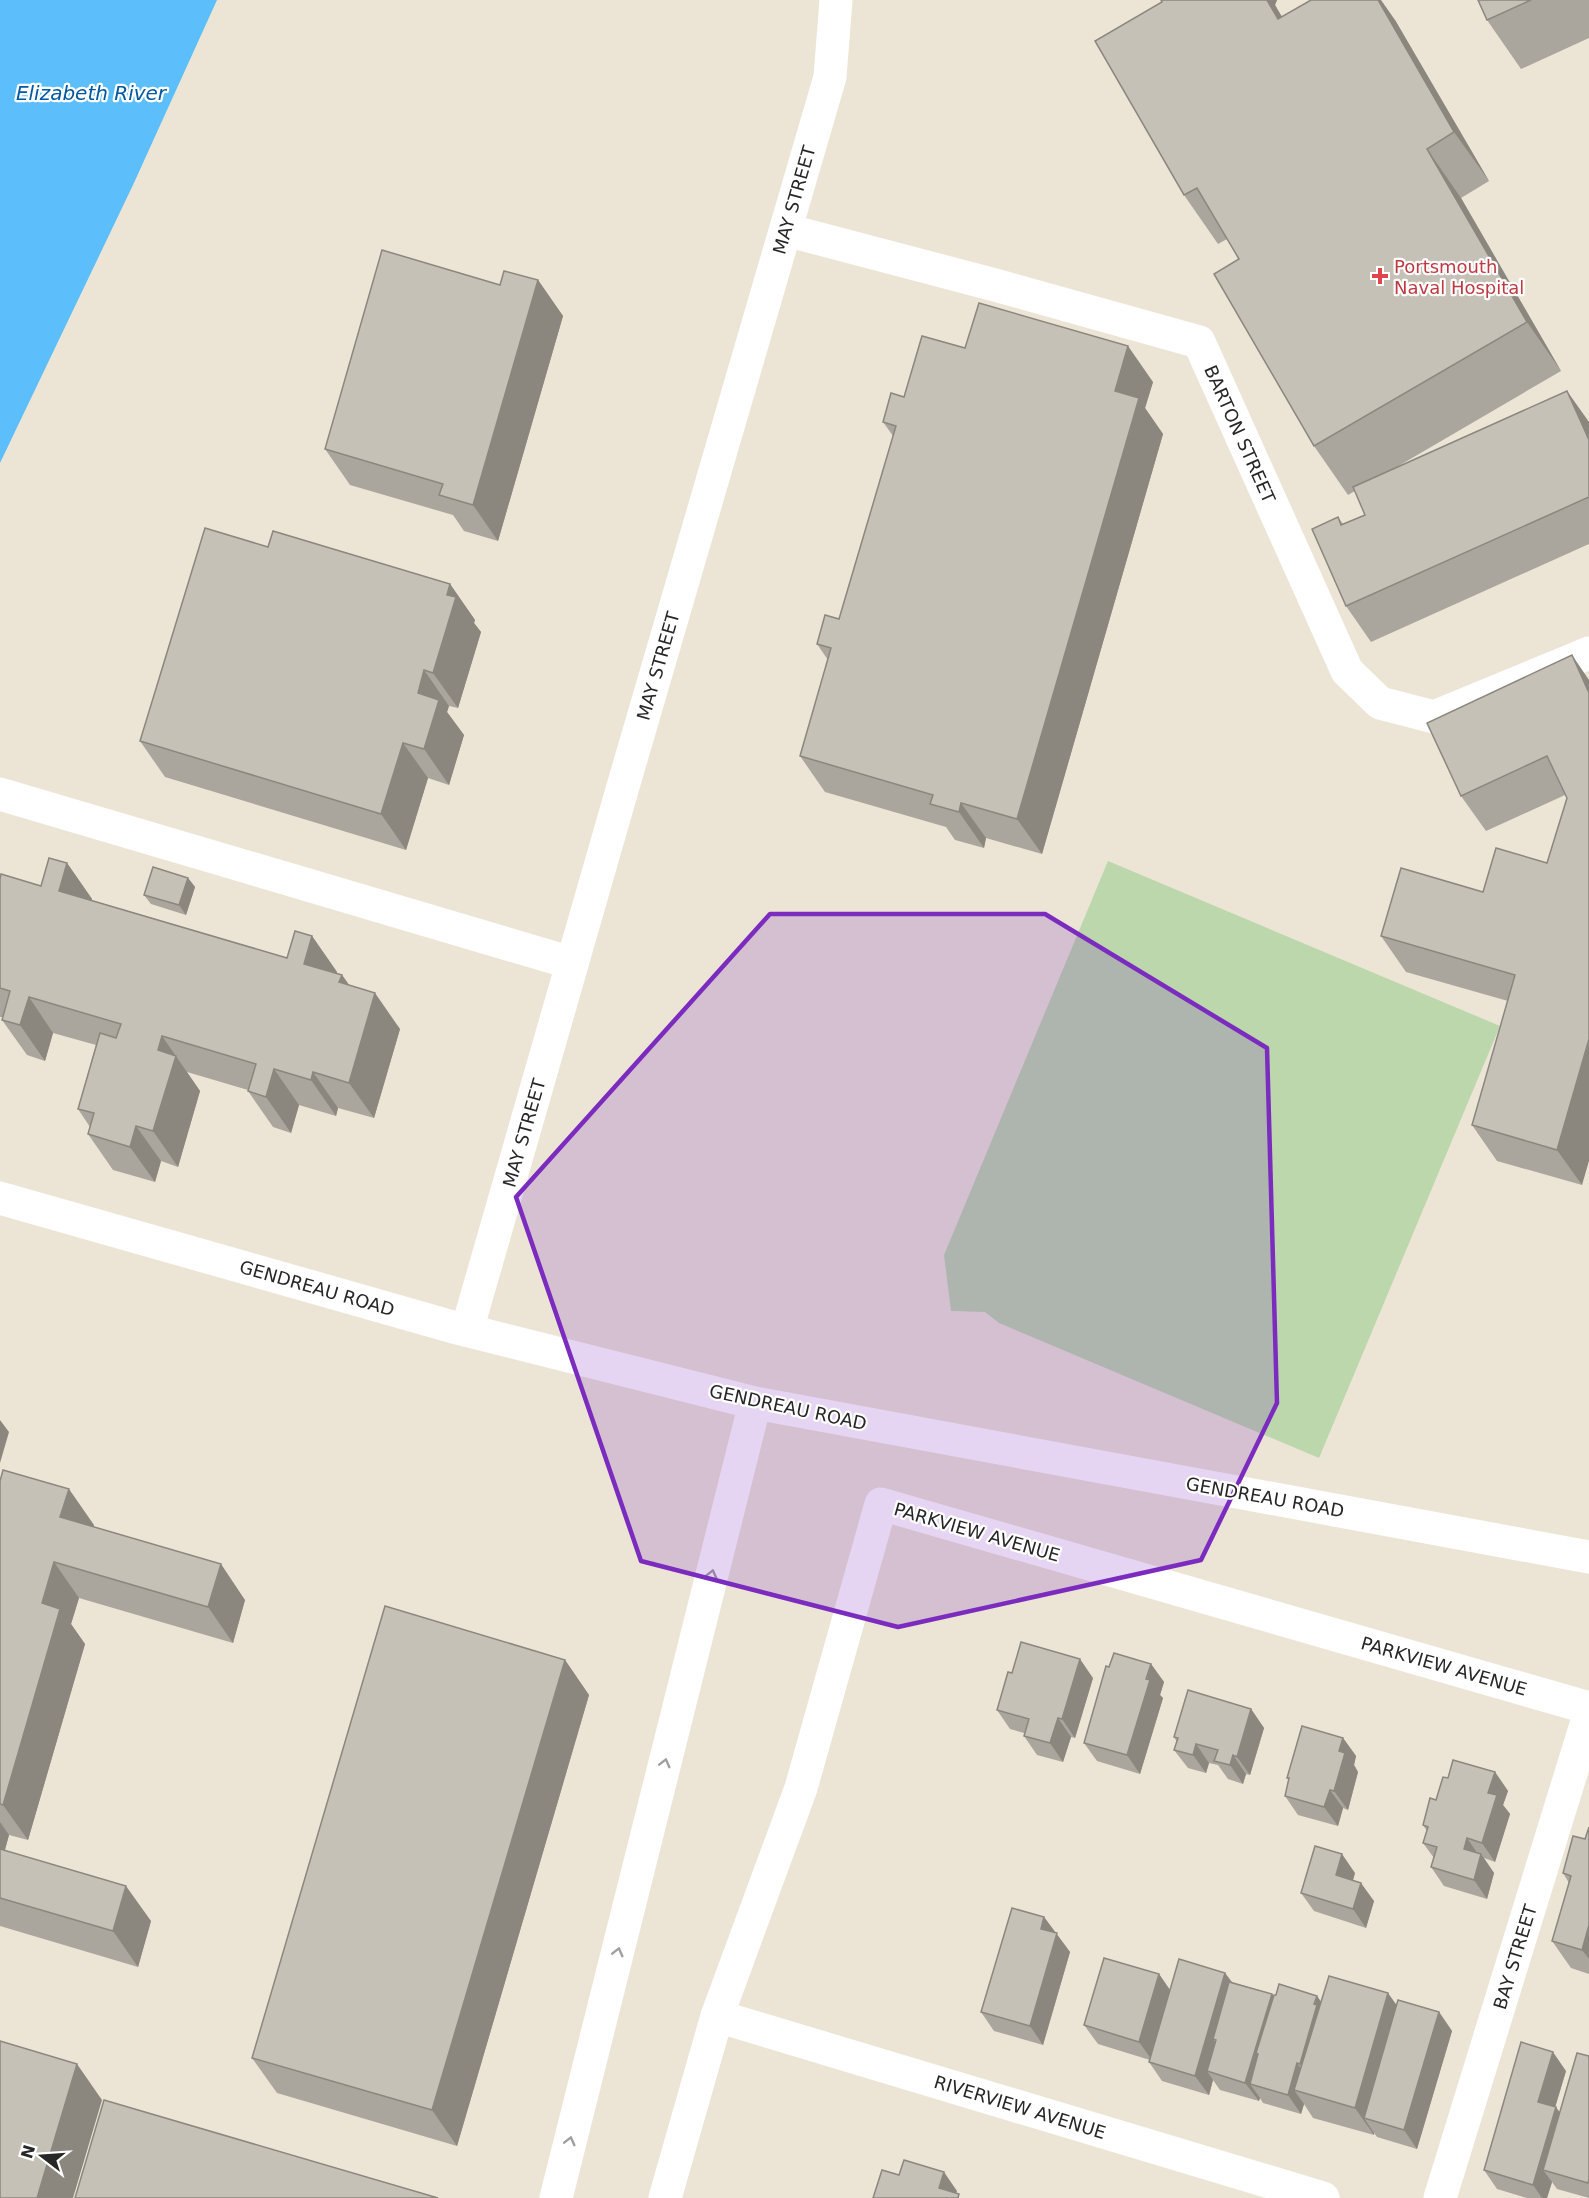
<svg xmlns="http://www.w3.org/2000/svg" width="1589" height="2198" font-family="'DejaVu Sans',sans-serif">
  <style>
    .cemetery { fill: #bbd7ab }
    .water { fill: #5cbefb }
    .pier { fill: #ece5d6 }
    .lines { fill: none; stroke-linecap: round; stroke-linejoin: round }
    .minor { stroke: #fff; stroke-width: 33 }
    .wall { fill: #aaa69d }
    .shaded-wall { fill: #8b877f }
    .building { fill: #c6c1b6; stroke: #8b877f; stroke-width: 1.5 }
    .oneway { stroke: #9e9e9e }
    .marked { fill: #7b2cbf; fill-opacity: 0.2; stroke: #7b2cbf; stroke-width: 4.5; stroke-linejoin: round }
    .health-dot { fill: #e0444e; stroke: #fff; stroke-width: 2 }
    .labels { text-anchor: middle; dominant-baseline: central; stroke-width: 4.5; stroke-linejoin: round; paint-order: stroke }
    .street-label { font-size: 18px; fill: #272727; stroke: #fff }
    .health-label { font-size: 18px; fill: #be3a42; stroke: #fff; text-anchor: start }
    .water-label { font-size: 20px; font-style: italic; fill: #0057a2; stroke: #fff }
  </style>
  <rect width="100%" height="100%" fill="#ece5d6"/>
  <path class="cemetery" d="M1108 861 1500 1026 1319 1458 999 1323 985 1312 951 1311 944 1255Z"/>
  <path class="water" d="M0 0H239L0 492Z"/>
  <path class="pier" d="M217 0H242L3 494 0 495V463L133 185Z"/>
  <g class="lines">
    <g class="minor">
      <path d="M786 230 995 285 1199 342 1347 671 1380 703 1434 717 1589 653"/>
      <path d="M0 794 572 963"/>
      <path d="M0 1198 453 1327 755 1403 1589 1557"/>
      <path d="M467 1330 622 790 830 77 836 0"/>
      <path d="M717 2016 1323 2198"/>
      <path d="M556 2198 755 1403"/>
      <path d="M665 2198 717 2016 801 1788 881 1504 1589 1708"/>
      <path d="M1440 2198 1589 1715"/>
    </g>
  </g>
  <g class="wall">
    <path d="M1161 0H1277L1275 5 1282 17 1395 20 1489 181 1461 198 1561 371 1395 468 1589 422V544L1371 642 1346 606 1338 517 1343 524 1365 515 1355 491 1348 495 1314 446 1239 259 1227 239 1218 244 1184 195 1162 2Z"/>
    <path d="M1478 0H1589V38L1521 69 1487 20Z"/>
    <path d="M538 280 563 316 498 541 464 531 453 515 350 485 325 449 500 285Z"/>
    <path d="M965 348 1153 382 1145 408 1163 434 1042 854 986 838 984 848 955 840 946 827 825 792 800 756 828 660 817 644 839 619 893 436 883 422 904 397Z"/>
    <path d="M268 547 450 584 475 620 474 623 481 632 458 708 449 706 447 712 464 735 449 785 428 778 406 850 165 777 140 741Z"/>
    <path d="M1572 655 1582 1185 1497 1161 1472 1125 1508 1001 1406 972 1381 936 1547 863 1567 798 1565 795 1486 831 1461 796Z"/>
    <path d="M67 863 92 899 91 900 287 958 312 936 337 972 336 973 342 975 349 985 400 1029 374 1118 338 1108 336 1116 299 1105 291 1133 273 1127 248 1091V1090L187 1072 200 1091 178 1167 161 1161 155 1182 113 1170 88 1134 90 1127 78 1109 96 1045 53 1033 45 1061 27 1055 2 1020V1017H0V879L41 886Z"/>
    <path d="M188 878 195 887 186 915 151 904 144 895Z"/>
    <path d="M0 1481 94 1525 93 1527 245 1600 233 1643 79 1598 71 1624 85 1644 28 1840 9 1835 5 1850 151 1921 138 1967 0 1926Z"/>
    <path d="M565 1660 589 1695 457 2146 277 2093 252 2058Z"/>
    <path d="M1151 1664 1164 1682 1160 1695 1163 1698 1140 1774 1097 1761 1084 1743 1109 1667Z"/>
    <path d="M1012 1673 1093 1678 1075 1738 1071 1737 1063 1762 1037 1755 1024 1736V1733L1010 1729 997 1710Z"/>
    <path d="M1251 1709 1264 1728 1250 1775 1246 1774 1243 1784 1228 1779 1218 1765 1209 1763 1206 1773 1188 1768 1174 1750 1177 1742 1174 1737Z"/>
    <path d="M1343 1738 1356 1756 1354 1765 1358 1772 1348 1810 1343 1808 1338 1826 1298 1815 1285 1796 1289 1780 1287 1778Z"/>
    <path d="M1495 1772 1508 1791 1503 1805 1510 1814 1495 1862 1484 1858 1494 1873 1487 1899 1444 1886 1431 1867 1434 1858 1423 1843 1427 1831 1423 1825 1448 1778Z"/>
    <path d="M1589 1827V1974L1571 1968 1552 1941 1569 1883 1563 1873 1585 1839Z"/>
    <path d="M1355 1873 1353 1880 1374 1901 1366 1928 1314 1911 1301 1893Z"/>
    <path d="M1044 1917 1070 1952 1043 2045 994 2031 981 2012Z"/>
    <path d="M1225 1973 1232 1982 1272 1994 1273 1996H1317L1321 2002 1397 2005 1439 2012 1452 2031 1417 2149 1377 2137 1374 2133V2135L1313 2118 1304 2104 1301 2114 1263 2103 1260 2098 1259 2101 1220 2090 1213 2080 1209 2095 1162 2081 1149 2062 1150 2060 1098 2044 1084 2025 1159 1974 1170 1990Z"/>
    <path d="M1589 2056V2198L1557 2189 1552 2182 1547 2198H1527L1497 2189 1484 2170 1566 2071 1555 2107 1560 2113Z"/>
  </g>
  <g class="shaded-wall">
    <path d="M1267 0H1277L1275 5 1312 68 1278 19Z"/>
    <path d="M1378 0H1381L1395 20 1489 181 1454 132Z"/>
    <path d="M1427 149 1461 198 1561 371 1527 322Z"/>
    <path d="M538 280 563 316 498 541 473 505Z"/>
    <path d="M1128 346 1153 382 1145 408 1163 434 1042 854 1017 819 1115 391Z"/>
    <path d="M1567 391 1589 422V440Z"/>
    <path d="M450 584 475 620 474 623 481 632 458 708 433 673 447 595Z"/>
    <path d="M1572 655 1589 680V693Z"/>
    <path d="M424 670 449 706 447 712 464 735 449 785 424 749 418 693Z"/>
    <path d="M403 743 428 778 406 850 381 814Z"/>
    <path d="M961 803 986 838 984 848 959 812Z"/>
    <path d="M67 863 92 899 84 926 59 891Z"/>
    <path d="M188 878 195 887 186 915 179 905Z"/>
    <path d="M312 936 337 972 329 999 304 964Z"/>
    <path d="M342 975 367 1010 339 982Z"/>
    <path d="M375 993 400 1029 374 1118 349 1083Z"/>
    <path d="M29 997 53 1033 45 1061 20 1025Z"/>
    <path d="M162 1036 200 1091 178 1167 153 1131 158 1050Z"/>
    <path d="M1589 1039V1161L1582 1185 1557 1150Z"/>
    <path d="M274 1069 299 1105 291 1133 266 1097Z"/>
    <path d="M313 1072 338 1108 336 1116 311 1080Z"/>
    <path d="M136 1126 161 1161 155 1182 130 1147Z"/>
    <path d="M0 1420 9 1432 0 1463Z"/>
    <path d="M69 1489 94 1525 85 1553 60 1517Z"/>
    <path d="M54 1562 79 1598 71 1624 85 1644 28 1840 3 1805 42 1603Z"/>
    <path d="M221 1564 245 1600 233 1643 208 1607Z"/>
    <path d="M1080 1659 1093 1678 1075 1738 1062 1719Z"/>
    <path d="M565 1660 589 1695 457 2146 432 2110Z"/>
    <path d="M1151 1664 1164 1682 1160 1695 1163 1698 1140 1774 1127 1755Z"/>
    <path d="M1251 1709 1264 1728 1250 1775 1237 1757Z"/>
    <path d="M1058 1718 1071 1737 1063 1762 1050 1743Z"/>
    <path d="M1343 1738 1356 1756 1354 1765 1358 1772 1348 1810 1334 1791 1339 1751Z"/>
    <path d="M1196 1744 1209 1763 1206 1773 1193 1755Z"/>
    <path d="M1233 1755 1246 1774 1243 1784 1230 1765Z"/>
    <path d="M1495 1772 1508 1791 1503 1805 1510 1814 1495 1862 1482 1843 1488 1793Z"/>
    <path d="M1330 1790 1343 1808 1338 1826 1324 1807Z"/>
    <path d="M0 1822 9 1835 0 1867Z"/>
    <path d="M1467 1838 1480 1857 1481 1854 1494 1873 1487 1899 1474 1880 1464 1849Z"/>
    <path d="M1342 1854 1355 1873 1349 1894 1336 1875Z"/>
    <path d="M1361 1883 1374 1901 1366 1928 1353 1909Z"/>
    <path d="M126 1886 151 1921 138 1967 113 1931Z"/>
    <path d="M1044 1917 1070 1952 1043 2045 1030 2026 1041 1929Z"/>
    <path d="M1589 1925V1959L1582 1950Z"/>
    <path d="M1225 1973 1239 1992 1216 2040 1213 2039 1221 2051 1207 2071 1213 2080 1209 2095 1195 2076Z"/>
    <path d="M1159 1974 1172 1993 1152 2060 1139 2042Z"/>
    <path d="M1388 1993 1408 2021 1364 2118 1374 2133V2135L1355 2108Z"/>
    <path d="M1272 1994 1285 2013 1258 2054 1256 2053 1268 2070 1250 2084 1260 2098 1259 2101 1245 2083Z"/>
    <path d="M1317 1996 1330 2015 1313 2083 1300 2064Z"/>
    <path d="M1439 2012 1452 2031 1417 2149 1404 2130Z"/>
    <path d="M1553 2052 1566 2071 1551 2121 1538 2102Z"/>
    <path d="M1297 2063 1310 2082 1294 2090 1304 2104 1301 2114 1288 2095Z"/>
    <path d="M77 2064 102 2100 73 2198H37Z"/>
    <path d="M1556 2107 1569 2126 1543 2170 1552 2182 1547 2198H1542L1533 2185Z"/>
    <path d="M944 2172 957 2191 955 2198 939 2188Z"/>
  </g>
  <g class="building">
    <path d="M1161 0H1267L1278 19 1311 0H1378L1454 132 1427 149 1527 322 1314 446 1214 274 1239 259 1197 188 1184 195 1095 41 1162 2Z"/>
    <path d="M1478 0H1531L1487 20Z"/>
    <path d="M382 250 500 285 504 271 538 280 473 505 439 495 443 484 325 449Z"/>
    <path d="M979 303 1128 346 1115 391 1139 398 1017 819 961 803 959 812 930 804 933 795 800 756 831 648 817 644 825 615 839 619 896 426 883 422 891 393 904 397 922 336 965 348Z"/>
    <path d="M1567 391 1589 440V497L1346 606 1312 529 1338 517 1341 525 1365 515 1353 487Z"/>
    <path d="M205 528 268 547 273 531 450 584 447 595 456 597 433 673 424 670 418 693 439 700 424 749 403 743 381 814 140 741Z"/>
    <path d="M1572 655 1589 693V1039L1557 1150 1472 1125 1515 975 1381 936 1401 868 1483 892 1496 848 1547 863 1567 798 1547 756 1461 796 1427 723Z"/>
    <path d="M49 858 67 863 59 891 287 958 295 931 312 936 304 964 342 975 339 982 375 993 349 1083 313 1072 311 1080 274 1069 266 1097 248 1091 256 1064 162 1036 158 1050 176 1056 153 1131 136 1126 130 1147 88 1134 94 1113 78 1109 100 1033 116 1038 121 1024 29 997 20 1025 2 1020 10 991 0 988V879L1 874 41 886Z"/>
    <path d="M153 867 188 878 179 905 144 895Z"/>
    <path d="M3 1470 69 1489 60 1517 221 1564 208 1607 54 1562 42 1603 60 1609 3 1805 0 1804V1481Z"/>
    <path d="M385 1606 565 1660 432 2110 252 2058Z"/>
    <path d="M1021 1642 1080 1659 1062 1719 1058 1718 1050 1743 1024 1736 1029 1719 997 1710 1008 1672 1012 1673Z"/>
    <path d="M1114 1653 1151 1664 1146 1679 1150 1680 1127 1755 1084 1743 1106 1666 1109 1667Z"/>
    <path d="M1188 1690 1251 1709 1237 1757 1233 1755 1230 1765 1214 1761 1218 1750 1196 1744 1193 1755 1174 1750 1178 1738 1174 1737Z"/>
    <path d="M1302 1726 1343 1738 1339 1751 1345 1753 1334 1791 1330 1790 1324 1807 1285 1796 1289 1778H1287Z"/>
    <path d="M1453 1760 1495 1772 1488 1793 1497 1795 1482 1843 1467 1838 1464 1849 1481 1854 1474 1880 1431 1867 1437 1847 1423 1843 1428 1827 1423 1825 1430 1798 1436 1800 1443 1777 1448 1778Z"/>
    <path d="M1589 1827V1925L1582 1950 1552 1941 1571 1876 1563 1873 1573 1836 1585 1839Z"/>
    <path d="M1315 1846 1342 1854 1336 1875 1361 1883 1353 1909 1301 1893Z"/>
    <path d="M0 1849 126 1886 113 1931 0 1898Z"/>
    <path d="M1012 1908 1044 1917 1041 1929 1057 1933 1030 2026 981 2012Z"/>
    <path d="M1104 1958 1159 1974 1139 2042 1084 2025Z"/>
    <path d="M1179 1959 1225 1973 1195 2076 1149 2062Z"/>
    <path d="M1329 1976 1388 1993 1355 2108 1294 2090Z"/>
    <path d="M1229 1982 1272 1994 1245 2083 1207 2071 1216 2040 1213 2039Z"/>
    <path d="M1279 1984 1317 1996 1314 2004 1317 2005 1300 2064 1297 2063 1288 2095 1250 2084 1258 2054 1256 2053 1274 1995H1276Z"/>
    <path d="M1398 2000 1439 2012 1404 2130 1364 2118Z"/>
    <path d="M0 2041 77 2064 37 2198H0Z"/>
    <path d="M1521 2042 1553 2052 1538 2102 1556 2107 1533 2185 1484 2170Z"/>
    <path d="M1577 2053 1589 2056V2179L1588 2183 1543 2170Z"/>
    <path d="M104 2100 438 2198H75Z"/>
    <path d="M904 2160 944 2172 939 2188 959 2194 958 2198H873L882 2170 899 2175Z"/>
  </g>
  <defs><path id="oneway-chevron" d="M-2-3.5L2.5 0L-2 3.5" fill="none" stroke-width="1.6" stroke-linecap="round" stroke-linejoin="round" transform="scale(1.5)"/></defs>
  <g class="oneway">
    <use href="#oneway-chevron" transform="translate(712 1574) rotate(-76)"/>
    <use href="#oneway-chevron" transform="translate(665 1763) rotate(-76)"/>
    <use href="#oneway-chevron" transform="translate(618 1952) rotate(-76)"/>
    <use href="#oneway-chevron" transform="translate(570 2141) rotate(-76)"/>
  </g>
  <path class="marked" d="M770 914H1045L1267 1048 1277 1403 1201 1560 898 1627 641 1561 516 1197Z"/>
  <path class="health-dot" d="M1377 267h6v6h6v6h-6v6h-6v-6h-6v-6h6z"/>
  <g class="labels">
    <g class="street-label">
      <text transform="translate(794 200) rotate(-74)">MAY STREET</text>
      <text transform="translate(1240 434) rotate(66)">BARTON STREET</text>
      <text transform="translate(658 666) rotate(-74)">MAY STREET</text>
      <text transform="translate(524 1133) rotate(-74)">MAY STREET</text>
      <text transform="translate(317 1288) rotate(16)">GENDREAU ROAD</text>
      <text transform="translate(788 1407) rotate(12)">GENDREAU ROAD</text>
      <text transform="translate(1265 1497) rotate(10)">GENDREAU ROAD</text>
      <text transform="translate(977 1532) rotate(16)">PARKVIEW AVENUE</text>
      <text transform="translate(1444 1666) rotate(16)">PARKVIEW AVENUE</text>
      <text transform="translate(1515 1957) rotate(-73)">BAY STREET</text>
      <text transform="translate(1020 2107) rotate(17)">RIVERVIEW AVENUE</text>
    </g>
    <g class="health-label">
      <text x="1394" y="266">Portsmouth<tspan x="1394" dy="21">Naval Hospital</tspan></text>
    </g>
    <g class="water-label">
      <text x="91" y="93">Elizabeth River</text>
    </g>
  </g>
  <g transform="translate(42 2156) rotate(287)" stroke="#ffffff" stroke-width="4.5" paint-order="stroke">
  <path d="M0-4.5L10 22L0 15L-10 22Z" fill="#272727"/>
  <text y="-9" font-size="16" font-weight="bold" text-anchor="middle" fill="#272727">N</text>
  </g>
</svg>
